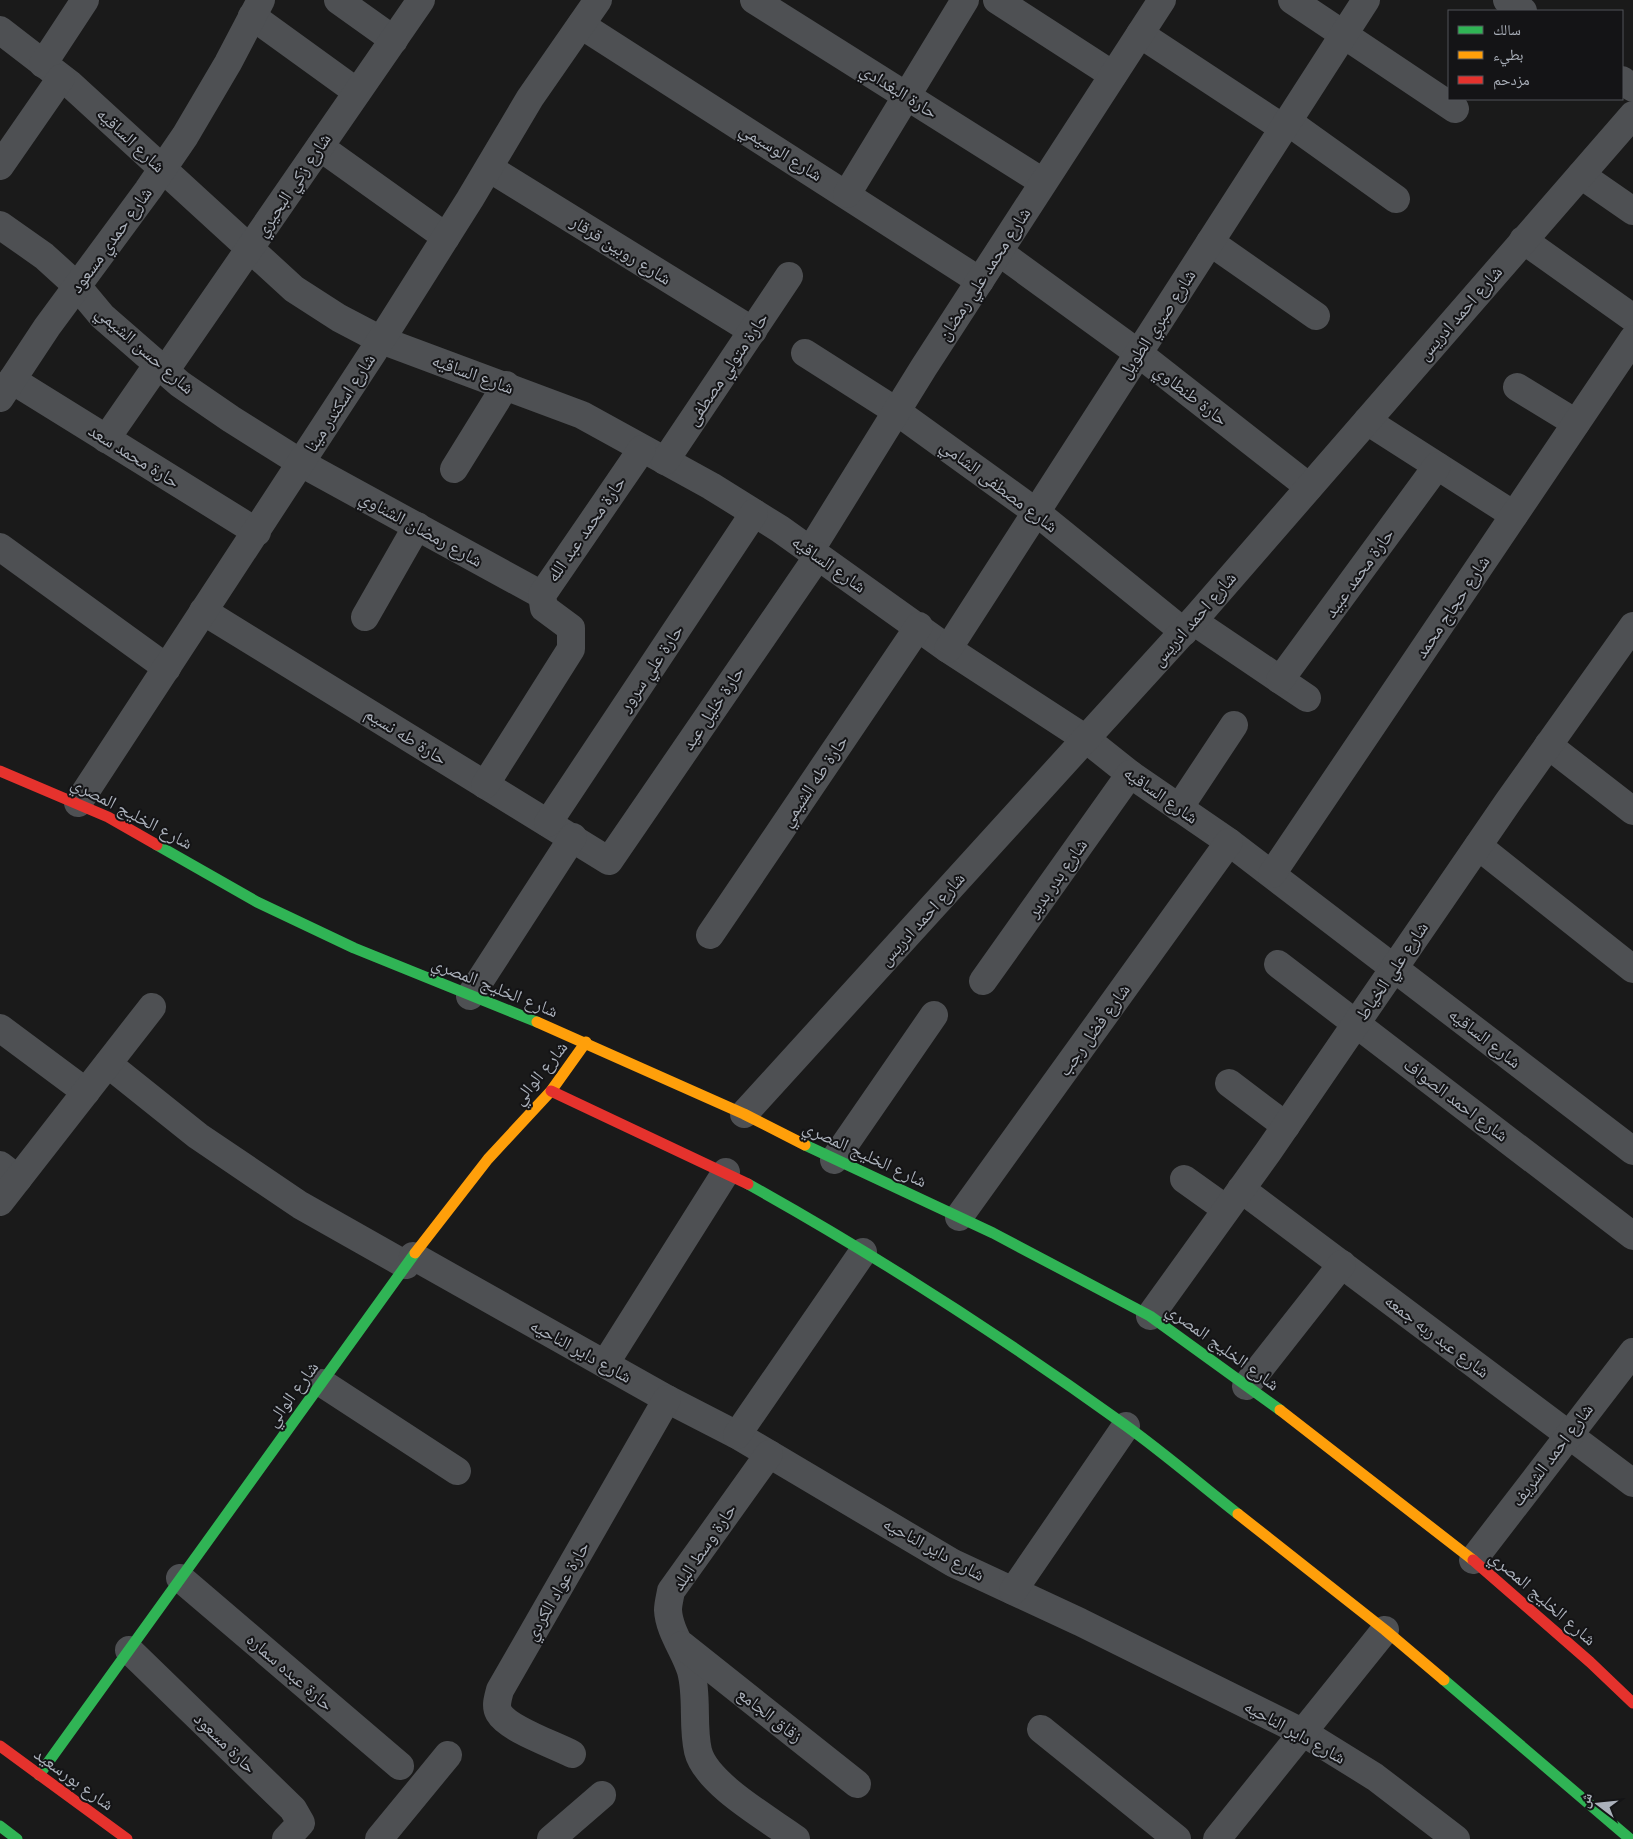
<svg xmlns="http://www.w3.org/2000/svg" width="1633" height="1839" font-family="'Nunito Sans','Noto Naskh Arabic',sans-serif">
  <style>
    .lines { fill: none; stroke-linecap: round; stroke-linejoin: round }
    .street { stroke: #4e5053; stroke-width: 28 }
    .fast { stroke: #30b455; stroke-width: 11 }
    .slow { stroke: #ff9f0a; stroke-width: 11 }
    .jam { stroke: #e5322d; stroke-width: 11 }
    .labels { text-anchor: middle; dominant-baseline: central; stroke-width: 4; stroke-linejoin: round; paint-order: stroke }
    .street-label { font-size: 18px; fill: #abb1bb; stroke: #141416 }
  </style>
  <rect width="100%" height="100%" fill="#1a1a1a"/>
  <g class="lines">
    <g class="street">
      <path d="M338 0 394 40"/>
      <path d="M754 0 1043 182"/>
      <path d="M997 0 1113 75"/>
      <path d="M1292 0 1455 109"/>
      <path d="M1507 0 1523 11"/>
      <path d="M252 16 357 92"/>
      <path d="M581 25 980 281"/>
      <path d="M0 30 70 84 294 289 339 318 381 340 582 415 711 486 780 529 948 649 1086 739 1130 774 1229 842 1633 1151"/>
      <path d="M1140 34 1283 128"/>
      <path d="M43 64 85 0"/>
      <path d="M1622 80 1633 88"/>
      <path d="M1287 121 1396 199"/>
      <path d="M320 147 446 237"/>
      <path d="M0 166 61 78"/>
      <path d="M489 168 753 331"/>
      <path d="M1581 175 1633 211"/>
      <path d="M847 194 965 0"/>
      <path d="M0 225 44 256 77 286 102 316 180 384 231 419 301 463 542 595"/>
      <path d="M1523 240 1633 318"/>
      <path d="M1210 242 1316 316"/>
      <path d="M999 252 1138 353 1309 487"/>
      <path d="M805 353 896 411 1036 512 1184 632"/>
      <path d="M165 371 421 0"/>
      <path d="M12 380 257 532"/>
      <path d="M1517 387 1576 423"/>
      <path d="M0 398 47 327 148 190 185 136 228 63 261 0"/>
      <path d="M1367 421 1514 515"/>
      <path d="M106 439 158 364"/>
      <path d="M665 461 789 276"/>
      <path d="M454 469 506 385"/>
      <path d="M0 547 167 668"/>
      <path d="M810 551 924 367 1162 0"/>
      <path d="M203 611 609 861 818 556"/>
      <path d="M365 617 417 526"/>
      <path d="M1193 621 1307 698"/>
      <path d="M948 649 1366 0"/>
      <path d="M1280 680 1437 466"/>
      <path d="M1548 745 1633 811"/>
      <path d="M485 785 571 649V628L544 608 542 595 642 449"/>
      <path d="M78 803 381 340 470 199 530 98 598 0"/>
      <path d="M1179 808 1234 725"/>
      <path d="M548 823 754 513"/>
      <path d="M1478 846 1633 969"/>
      <path d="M1272 874 1633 339"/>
      <path d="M710 935 919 626"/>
      <path d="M1278 964 1633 1236"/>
      <path d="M983 981 1130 774"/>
      <path d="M470 996 573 837"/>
      <path d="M0 1028 86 1092"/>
      <path d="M108 1064 198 1136 300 1205 406 1265"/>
      <path d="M1229 1083 1286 1126"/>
      <path d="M744 1114 1193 621 1633 115"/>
      <path d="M834 1160 934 1015"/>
      <path d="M0 1165 18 1179"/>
      <path d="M1184 1179 1226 1209"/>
      <path d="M1241 1189 1633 1483"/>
      <path d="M0 1202 152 1007"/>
      <path d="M959 1217 1229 842"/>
      <path d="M413 1256 667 1399 737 1435 953 1563 1080 1622 1304 1733 1375 1777 1456 1839"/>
      <path d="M1150 1316 1268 1152 1508 802 1633 626"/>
      <path d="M605 1364 726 1172"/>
      <path d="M322 1383 457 1471"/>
      <path d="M1246 1386 1342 1264"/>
      <path d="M737 1435 863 1252"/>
      <path d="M769 1454 671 1591C670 1597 668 1604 668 1610 669 1631 685 1651 691 1671 698 1697 692 1725 698 1751 706 1784 769 1819 796 1839"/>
      <path d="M1473 1560 1633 1352"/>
      <path d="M180 1578 400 1766"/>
      <path d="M1013 1591 1126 1426"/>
      <path d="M682 1645 857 1784"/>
      <path d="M129 1650 293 1809 301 1823 286 1839"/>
      <path d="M1041 1729 1177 1839"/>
      <path d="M572 1754C555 1745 508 1729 499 1713 495 1706 498 1698 500 1690L667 1399"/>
      <path d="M379 1839 448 1755"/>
      <path d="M551 1839 602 1795"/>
      <path d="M1217 1839 1385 1630"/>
    </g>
    <g class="fast">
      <path d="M157 845 257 902 354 948 537 1022"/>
      <path d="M805 1145 993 1233 1150 1316 1280 1410"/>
      <path d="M748 1184C879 1257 1004 1338 1125 1425 1164 1453 1201 1485 1238 1514"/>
      <path d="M1444 1680 1630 1839"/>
      <path d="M39 1775 415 1253"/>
      <path d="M0 1826 17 1839"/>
    </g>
    <g class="slow">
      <path d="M537 1022 744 1114 805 1145"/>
      <path d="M415 1253 488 1159 551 1091 586 1042"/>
      <path d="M1280 1410 1473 1560"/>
      <path d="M1238 1514 1385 1630 1444 1680"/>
    </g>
    <g class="jam">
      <path d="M0 771 108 817 157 845"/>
      <path d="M551 1091 748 1184"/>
      <path d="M1473 1560 1590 1662 1633 1703"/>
      <path d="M0 1746 127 1839"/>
    </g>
  </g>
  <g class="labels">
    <g class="street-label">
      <text transform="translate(899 91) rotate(32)">حارة البغدادي</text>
      <text transform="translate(131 140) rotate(43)">شارع الساقيه</text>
      <text transform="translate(781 152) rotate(32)">شارع الوسيمي</text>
      <text transform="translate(293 185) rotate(-56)">شارع زكي البحيري</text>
      <text transform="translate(111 240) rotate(-54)">شارع حمدي مسعود</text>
      <text transform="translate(621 250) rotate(32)">شارع روبين قرقار</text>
      <text transform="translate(984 274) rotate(-57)">شارع محمد علي رمضان</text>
      <text transform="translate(1460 313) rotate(-49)">شارع احمد ادريس</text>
      <text transform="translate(1157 324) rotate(-57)">شارع صبري الطويل</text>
      <text transform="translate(145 350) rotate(41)">شارع حسن الشيمي</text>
      <text transform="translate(727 369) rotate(-56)">حارة متولي مصطفى</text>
      <text transform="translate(473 374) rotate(20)">شارع الساقيه</text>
      <text transform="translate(1191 395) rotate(38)">حارة طنطاوي</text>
      <text transform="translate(340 403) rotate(-57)">شارع اسكندر مينا</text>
      <text transform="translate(134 456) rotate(32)">حارة محمد سعد</text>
      <text transform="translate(999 486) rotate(37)">شارع مصطفى الشامي</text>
      <text transform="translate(421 529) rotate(29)">شارع رمضان الشناوي</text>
      <text transform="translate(586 529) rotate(-55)">حارة محمد عبد الله</text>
      <text transform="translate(829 564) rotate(35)">شارع الساقيه</text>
      <text transform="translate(1359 573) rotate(-54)">حارة محمد عبيد</text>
      <text transform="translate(1452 607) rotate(-56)">شارع حجاج محمد</text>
      <text transform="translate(1194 619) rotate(-49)">شارع احمد ادريس</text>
      <text transform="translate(651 668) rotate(-56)">حارة علي سرور</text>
      <text transform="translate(713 708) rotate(-56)">حارة خليل عيد</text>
      <text transform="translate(406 736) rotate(32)">حارة طه نسيم</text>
      <text transform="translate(814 781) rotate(-56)">حارة طه الشيمي</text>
      <text transform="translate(1161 795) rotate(35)">شارع الساقيه</text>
      <text transform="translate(132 813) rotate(28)">شارع الخليج المصري</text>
      <text transform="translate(1057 878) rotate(-55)">شارع بدر بدير</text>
      <text transform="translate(922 919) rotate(-48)">شارع احمد ادريس</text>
      <text transform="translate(1392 971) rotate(-56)">شارع علي الخياط</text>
      <text transform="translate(495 987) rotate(22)">شارع الخليج المصري</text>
      <text transform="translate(1094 1030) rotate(-54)">شارع فضل رجب</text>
      <text transform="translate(1485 1038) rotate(38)">شارع الساقيه</text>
      <text transform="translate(540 1073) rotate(-51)">شارع الوالي</text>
      <text transform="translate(1456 1100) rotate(37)">شارع احمد الصواف</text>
      <text transform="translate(865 1154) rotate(25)">شارع الخليج المصري</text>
      <text transform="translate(1437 1336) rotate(37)">شارع عبد ربه جمعه</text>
      <text transform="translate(1223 1347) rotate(36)">شارع الخليج المصري</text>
      <text transform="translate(581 1351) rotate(29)">شارع داير الناحيه</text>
      <text transform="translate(292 1394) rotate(-54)">شارع الوالي</text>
      <text transform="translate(1552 1455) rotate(-53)">شارع احمد الشريف</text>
      <text transform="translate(704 1547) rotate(-56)">حارة وسط البلد</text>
      <text transform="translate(934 1549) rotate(29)">شارع داير الناحيه</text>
      <text transform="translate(557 1591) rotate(-60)">حارة عواد الكردي</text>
      <text transform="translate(1543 1598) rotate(41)">شارع الخليج المصري</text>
      <text transform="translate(290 1672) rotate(41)">حارة عبده سماره</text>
      <text transform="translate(770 1715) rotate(38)">زقاق الجامع</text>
      <text transform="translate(1295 1732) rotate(29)">شارع داير الناحيه</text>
      <text transform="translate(225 1743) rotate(44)">حارة مسعود</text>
      <text transform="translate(74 1779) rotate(36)">شارع بورسعيد</text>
    </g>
  </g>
  <rect x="1448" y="10" width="175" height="90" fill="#141416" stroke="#505358"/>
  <rect x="1458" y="26" width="25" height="8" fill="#30b455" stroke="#505358"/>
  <text x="1493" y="35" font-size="15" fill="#abb1bb">سالك</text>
  <rect x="1458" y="51" width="25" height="8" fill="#ff9f0a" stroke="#505358"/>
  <text x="1493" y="60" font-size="15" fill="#abb1bb">بطيء</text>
  <rect x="1458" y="76" width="25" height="8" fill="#e5322d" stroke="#505358"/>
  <text x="1493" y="85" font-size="15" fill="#abb1bb">مزدحم</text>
  <g transform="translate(1598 1804) rotate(286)" stroke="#141416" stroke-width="4" paint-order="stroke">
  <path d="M0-4L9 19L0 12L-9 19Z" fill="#abb1bb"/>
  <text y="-8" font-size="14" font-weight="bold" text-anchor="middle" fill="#abb1bb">ش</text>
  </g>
</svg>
